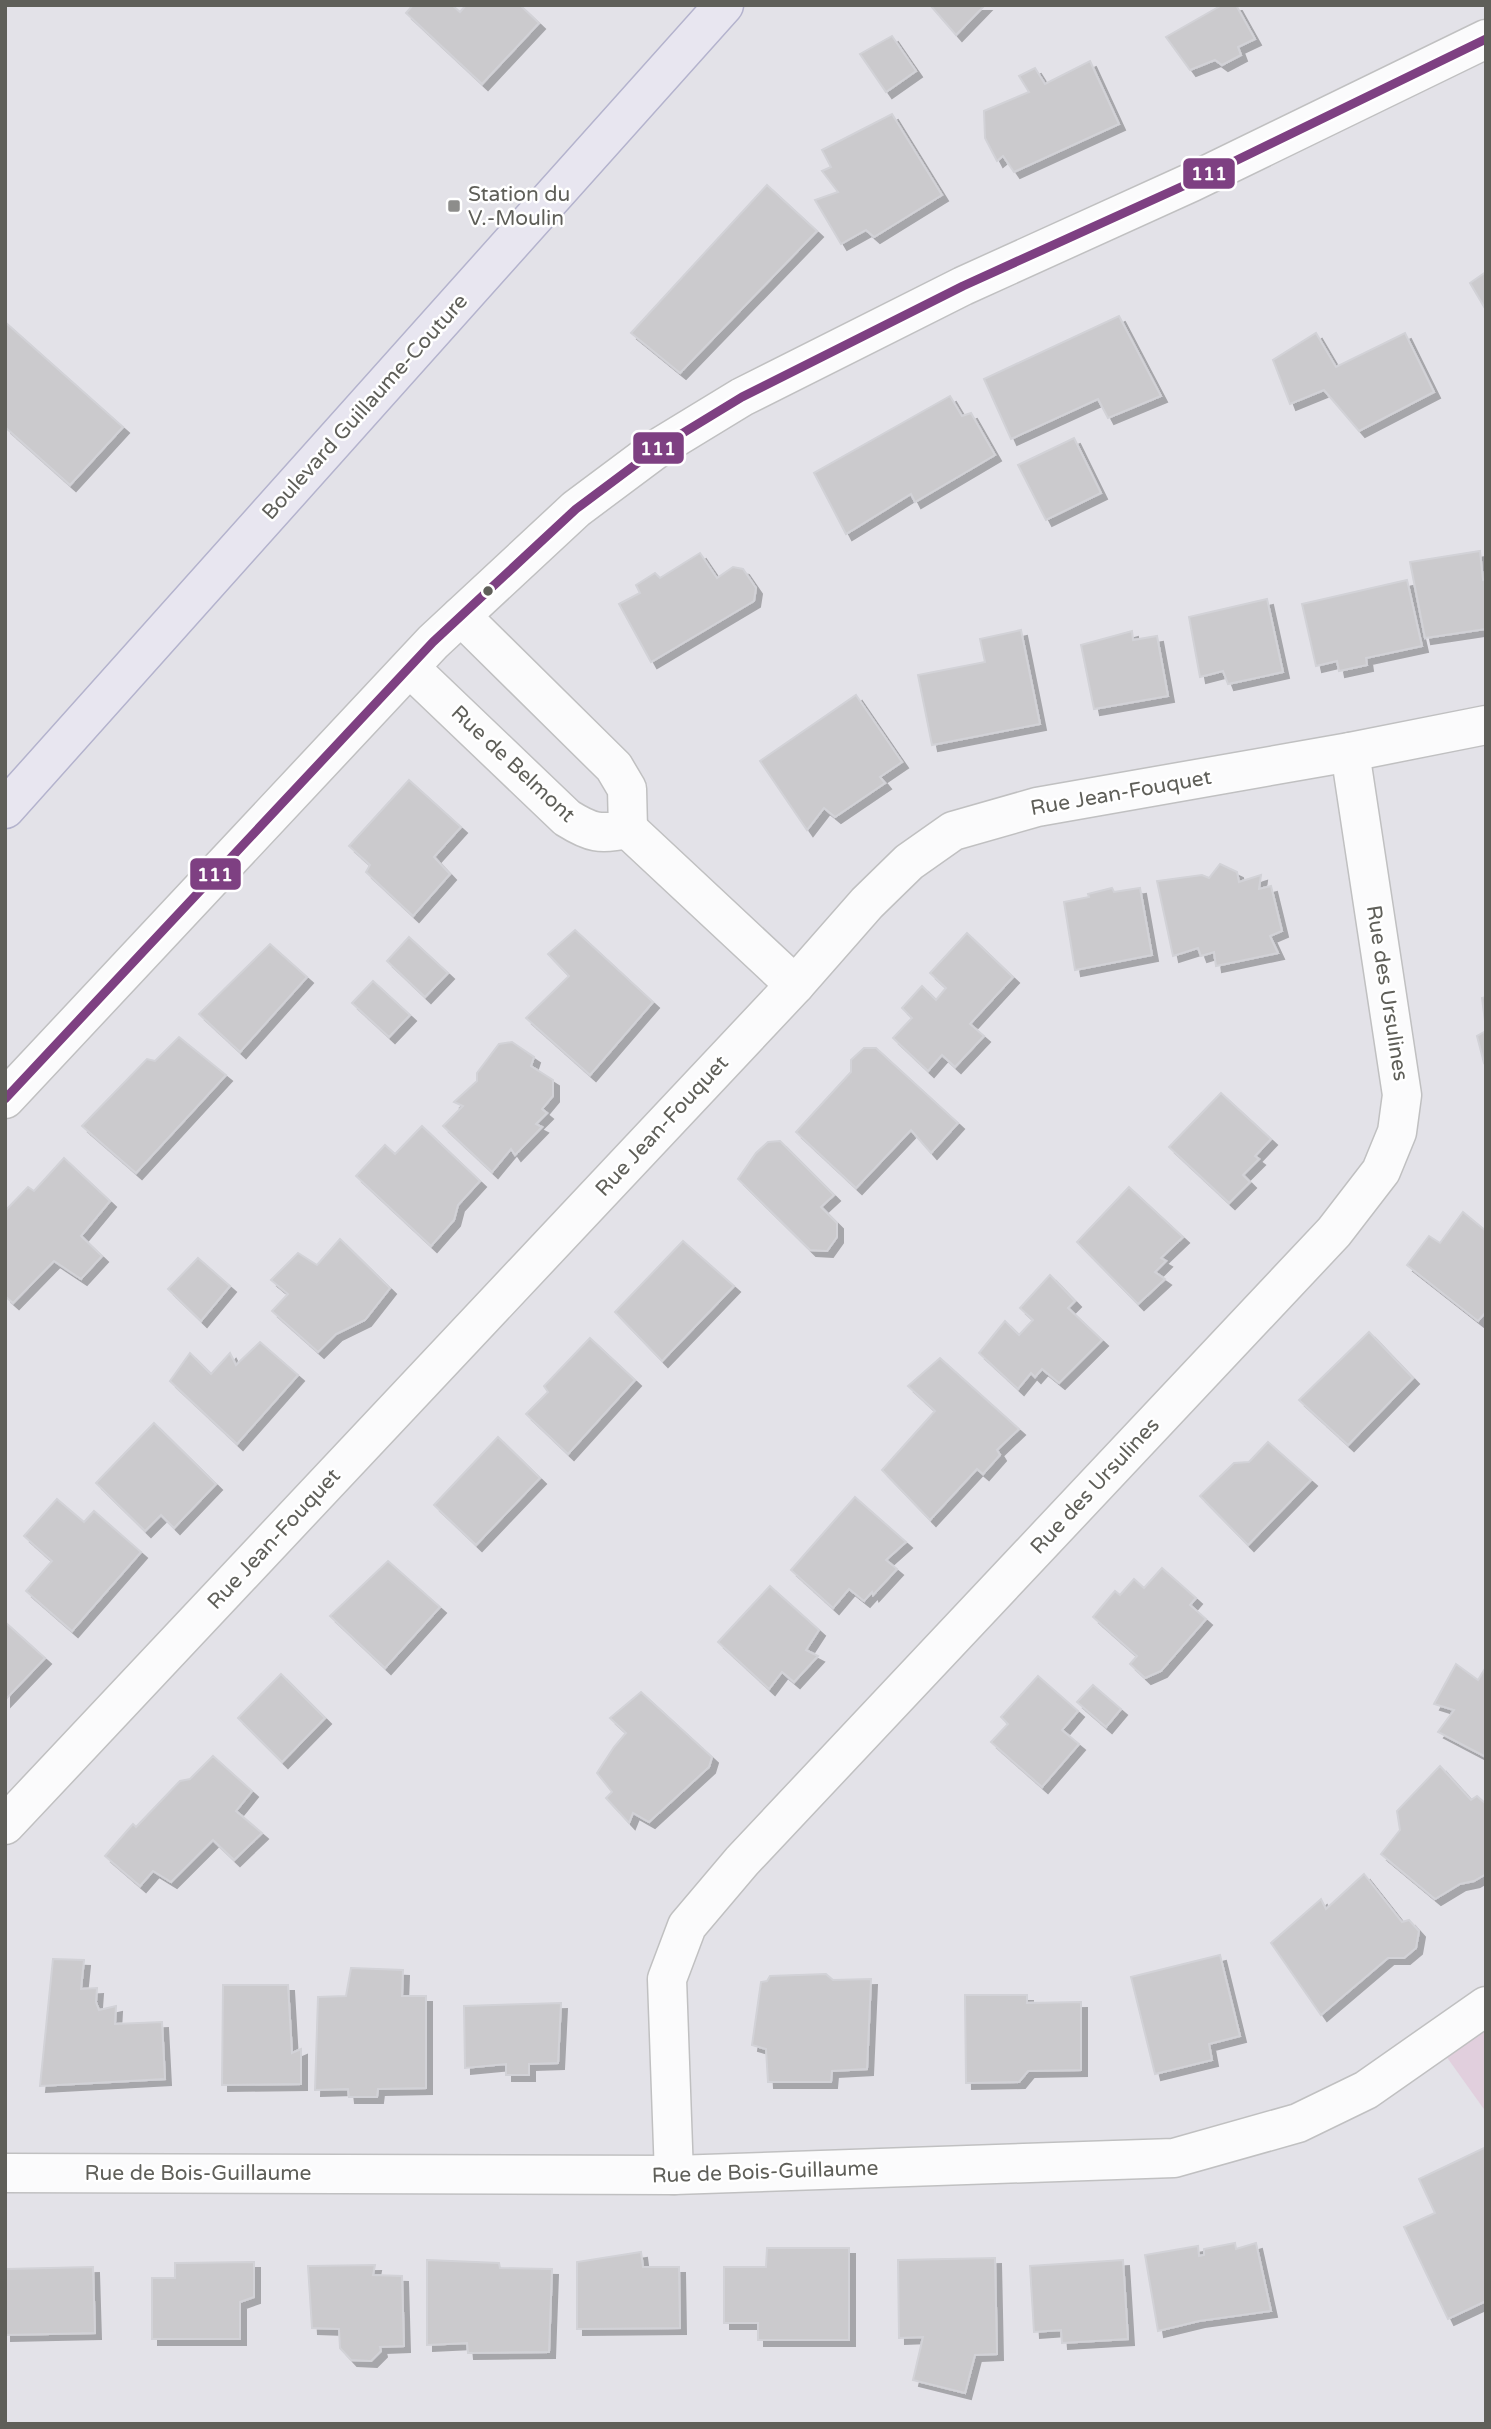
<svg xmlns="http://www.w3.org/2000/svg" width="1491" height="2429" font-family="'Varela Round',sans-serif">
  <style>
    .green { fill: #e1cfdd }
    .building { fill: #cbcacd; stroke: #d2d2d7; stroke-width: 2; filter: url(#shadow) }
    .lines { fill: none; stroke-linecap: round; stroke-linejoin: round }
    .minor-casing { stroke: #c0c0c1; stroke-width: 41 }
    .primary-casing { stroke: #b4b3cd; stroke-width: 41 }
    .minor { stroke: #fbfbfc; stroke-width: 38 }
    .primary { stroke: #e8e6f0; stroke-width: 38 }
    .bus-1-casing { stroke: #fff; stroke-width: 14 }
    .bus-1 { stroke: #7e4082; stroke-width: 9 }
    .poi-dot { fill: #8d8d8b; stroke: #fff; stroke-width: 2.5 }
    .bus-dot { fill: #5f5f59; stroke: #fff; stroke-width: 2.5 }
    .labels { text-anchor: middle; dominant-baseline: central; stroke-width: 5; stroke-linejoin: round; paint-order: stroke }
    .poi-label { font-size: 21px; fill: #5f5f59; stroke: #fff; text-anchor: start }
    .street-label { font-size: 21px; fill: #5f5f59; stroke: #fff }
    .line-badge { stroke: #fff; stroke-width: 2.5 }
    .badge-label { font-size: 19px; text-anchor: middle; font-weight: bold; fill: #fff }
  </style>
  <defs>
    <filter id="shadow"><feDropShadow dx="6" dy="6" stdDeviation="0" flood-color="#0004"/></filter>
  </defs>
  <rect width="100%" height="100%" fill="#e3e2e8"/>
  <path class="green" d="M1486 2006V2112L1436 2042Z"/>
  <g class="building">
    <path d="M413 5H452L460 12 466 5H520L539 23 482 84 406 13Z"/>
    <path d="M930 5H985L956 35Z"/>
    <path d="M1222 5H1236L1255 39 1238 47 1241 55 1222 65 1215 60 1190 70 1166 37Z"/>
    <path d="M892 36 916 71 886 92 860 54Z"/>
    <path d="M1090 61 1119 124 1014 172 1003 156 997 161 985 138 984 111 1029 92 1019 76 1035 68 1045 84Z"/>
    <path d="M892 114 942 195 874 237 866 230 841 244 815 200 838 192 822 171 831 167 822 150Z"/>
    <path d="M767 185 817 231 680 373 631 333Z"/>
    <path d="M1486 272V310L1470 283Z"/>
    <path d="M1119 316 1161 396 1108 418 1098 399 1011 439 984 379Z"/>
    <path d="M5 322 123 427 70 485 5 427Z"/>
    <path d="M1316 333 1336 367 1405 333 1434 392 1359 431 1324 390 1290 404 1273 360Z"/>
    <path d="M950 396 962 416 971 413 995 455 915 502 911 494 846 534 814 473Z"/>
    <path d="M1074 438 1101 493 1046 520 1018 465Z"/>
    <path d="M1480 551 1483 580 1486 579V629L1425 638 1410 562Z"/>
    <path d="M700 553 717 578 733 567 743 569 756 588 754 601 651 662 619 604 640 593 636 585 655 573 660 578Z"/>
    <path d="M1407 580 1422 646 1366 658 1367 665 1339 671 1337 661 1316 666 1302 604Z"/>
    <path d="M1267 599 1283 672 1228 684 1223 671 1200 677 1189 617Z"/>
    <path d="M1021 630 1040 724 932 745 918 675 985 662 980 639Z"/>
    <path d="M1132 631 1133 640 1157 636 1168 696 1094 709 1081 645Z"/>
    <path d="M856 695 902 762 880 777 885 783 835 817 824 808 807 830 760 761Z"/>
    <path d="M409 780 461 827 434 857 450 874 413 916 366 872 370 865 349 846Z"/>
    <path d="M1220 864 1237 872 1239 882 1261 875 1259 889 1271 886 1282 931 1270 936 1278 953 1216 966 1214 952 1201 956 1198 948 1173 956 1157 881 1202 875 1209 878Z"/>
    <path d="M1112 888 1114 892 1140 888 1152 955 1075 970 1064 902 1089 897 1088 894Z"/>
    <path d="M575 930 653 1002 590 1075 526 1018 569 976 548 954Z"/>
    <path d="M967 933 1013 977 970 1024 984 1036 955 1067 942 1055 928 1071 893 1038 912 1018 902 1008 922 986 936 1000 946 988 930 973Z"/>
    <path d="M409 937 448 973 425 997 387 961Z"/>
    <path d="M270 944 307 977 240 1052 199 1014Z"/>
    <path d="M373 981 410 1015 389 1037 352 1003Z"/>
    <path d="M1486 997V1029L1482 998Z"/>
    <path d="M1486 1031V1062L1484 1063 1477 1036Z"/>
    <path d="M179 1037 226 1075 136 1173 82 1126 147 1059 155 1061Z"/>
    <path d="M512 1042 534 1057 531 1066 553 1080V1096L542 1109 547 1113 536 1124 542 1127 515 1155 511 1149 492 1172 443 1126 463 1106 454 1102 477 1081V1073L499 1044Z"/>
    <path d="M864 1048H876L958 1123 931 1153 911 1130 856 1188 796 1132 851 1072V1060Z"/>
    <path d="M1221 1093 1271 1139 1255 1156 1259 1159 1243 1175 1250 1182 1229 1203 1169 1147Z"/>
    <path d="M422 1126 480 1181 458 1205 454 1220 431 1246 356 1176 385 1145 395 1154Z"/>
    <path d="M780 1141 834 1195 821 1207 837 1223V1237L827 1251 810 1250 738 1179 756 1153 768 1142Z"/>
    <path d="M64 1158 110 1201 81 1236 102 1256 81 1279 54 1261 13 1303 5 1296V1211L28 1187 34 1191Z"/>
    <path d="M1129 1187 1183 1237 1161 1258 1166 1261 1155 1272 1165 1279 1138 1304 1077 1242Z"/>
    <path d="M1463 1212 1486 1231V1312L1478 1321 1407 1265 1429 1236 1440 1243Z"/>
    <path d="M340 1239 390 1288 365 1320 336 1334 318 1352 272 1311 288 1294 271 1280 298 1253 317 1265Z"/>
    <path d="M683 1241 734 1286 662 1361 615 1312Z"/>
    <path d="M198 1258 230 1286 201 1321 168 1289Z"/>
    <path d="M1050 1275 1075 1301 1068 1308 1102 1340 1059 1383 1042 1369 1035 1377 1031 1373 1018 1389 979 1353 1005 1321 1019 1335 1033 1320 1020 1308Z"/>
    <path d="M1369 1332 1413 1378 1348 1445 1299 1400Z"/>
    <path d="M590 1338 635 1380 568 1454 526 1414 548 1392 544 1386Z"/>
    <path d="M260 1342 298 1375 237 1444 170 1381 190 1353 211 1374 230 1353 236 1365Z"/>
    <path d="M940 1358 1019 1429 997 1450 1000 1455 983 1474 977 1469 930 1520 882 1470 935 1411 908 1386Z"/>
    <path d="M154 1423 216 1484 174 1528 161 1515 145 1531 96 1483Z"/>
    <path d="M498 1437 540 1478 476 1545 434 1505Z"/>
    <path d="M1268 1442 1311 1480 1248 1545 1200 1496 1234 1463 1249 1462Z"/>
    <path d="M855 1497 906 1542 886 1560 897 1569 873 1595 872 1592 864 1601 849 1589 833 1608 791 1570Z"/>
    <path d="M57 1499 84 1522 94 1511 141 1552 72 1631 26 1591 52 1561 24 1536Z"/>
    <path d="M388 1561 440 1607 385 1668 330 1616Z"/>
    <path d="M1162 1568 1196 1598 1190 1605 1206 1619 1161 1671 1145 1678 1130 1664 1137 1656 1093 1617 1115 1591 1120 1595 1134 1579 1144 1588Z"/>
    <path d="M770 1586 819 1630 806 1650 818 1656 794 1682 782 1672 769 1689 718 1642Z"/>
    <path d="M5 1622 45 1658 5 1700Z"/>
    <path d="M1456 1664 1478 1680 1486 1667V1757L1438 1732 1454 1710 1434 1704Z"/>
    <path d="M281 1674 325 1718 282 1762 238 1718Z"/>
    <path d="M1038 1676 1078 1711 1062 1730 1079 1744 1042 1787 991 1742 1008 1724 1001 1717Z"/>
    <path d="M1093 1685 1121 1709 1106 1727 1077 1702Z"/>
    <path d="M641 1692 712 1757 709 1767 649 1822 633 1813 629 1823 606 1798 612 1792 597 1773 614 1747 626 1733 610 1718Z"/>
    <path d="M213 1756 252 1791 236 1811 262 1833 234 1860 213 1840 171 1882 153 1871 140 1886 105 1856 133 1824 136 1827 180 1781 190 1779Z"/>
    <path d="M1440 1766 1471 1800 1477 1796 1486 1804V1874L1474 1881 1460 1884 1435 1899 1381 1854 1400 1830 1397 1811Z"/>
    <path d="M1364 1874 1402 1922 1409 1920 1419 1931 1416 1948 1404 1958H1388L1321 2015 1271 1943 1321 1899 1326 1909Z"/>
    <path d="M1220 1955 1240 2036 1209 2044 1212 2060 1155 2074 1131 1977Z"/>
    <path d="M53 1959 84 1960 81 1989 97 1988 96 2002 99 2010 116 2006 115 2024 162 2022 165 2079 40 2086Z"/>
    <path d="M351 1968 403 1970 402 1996H426V2088L378 2089 377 2097H349L348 2089 315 2090 318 1997 346 1996Z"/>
    <path d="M826 1974 833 1980 871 1979 867 2069 832 2071 831 2082H768L766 2049 752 2045 761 1982 767 1981 770 1976Z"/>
    <path d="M223 1985H288L292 2053 301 2049V2084L222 2085Z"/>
    <path d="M965 1995H1027V2003L1081 2002V2070L1028 2071 1019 2082 966 2083Z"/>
    <path d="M561 2003 558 2063 529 2064V2075H506V2064L465 2068 464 2006Z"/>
    <path d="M1486 2147V2301L1448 2319 1404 2227 1435 2213 1419 2179Z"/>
    <path d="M1235 2243 1236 2249 1256 2243 1271 2311 1199 2321 1158 2331 1145 2255 1198 2246 1199 2256 1204 2255V2249Z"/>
    <path d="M767 2248H849V2340H758V2323H724V2267H766Z"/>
    <path d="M641 2252 643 2267H679L680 2328 577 2329V2262Z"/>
    <path d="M995 2258 997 2354 975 2355 965 2393 913 2380 923 2337 899 2338 898 2260Z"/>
    <path d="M427 2260 499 2263 500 2268 552 2269 549 2352 468 2353 467 2343 427 2345Z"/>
    <path d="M1123 2260 1128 2339 1062 2343 1061 2330 1034 2332 1030 2266Z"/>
    <path d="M254 2262V2297L240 2302V2339H152V2278H175V2263Z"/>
    <path d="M375 2265 373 2275 402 2276 404 2346 380 2347 381 2351 371 2361 351 2360 340 2348 339 2329 312 2328 308 2266Z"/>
    <path d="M93 2267 95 2333 5 2335V2269Z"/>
  </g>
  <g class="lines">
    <g class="minor-casing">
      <g id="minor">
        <path d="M461 616 614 767 627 789 628 829"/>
        <path d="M410 668 567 818C591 833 600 835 628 829"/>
        <path d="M628 829 795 985"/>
        <path d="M5 1099 433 642 576 509 655 450 742 397 963 286 1192 182 1486 39"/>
        <path d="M5 1825 795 985 867 903 909 862 953 831 1037 807 1350 752 1486 725"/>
        <path d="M5 2173 674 2175 1174 2158 1298 2123 1366 2090 1486 2006"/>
        <path d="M674 2175 667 1979 687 1926 742 1861 1334 1232 1381 1171 1397 1132 1402 1095 1350 752"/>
      </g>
    </g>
    <g class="primary-casing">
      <path id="primary" d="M5 809 724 5"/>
    </g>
    <use href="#minor" class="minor"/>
    <use href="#primary" class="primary"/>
    <g class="bus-1-casing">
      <path id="bus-1" d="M5 1099 433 642 576 509 655 450 742 397 963 286 1192 182 1486 39"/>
    </g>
    <use href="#bus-1" class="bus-1"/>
  </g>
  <rect class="poi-dot" x="447" y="199" width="14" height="14" rx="3.5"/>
  <circle class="bus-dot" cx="488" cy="591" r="6"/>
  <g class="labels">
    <g class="poi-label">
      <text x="468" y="194">Station du<tspan x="468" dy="24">V.-Moulin</tspan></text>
    </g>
    <g class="street-label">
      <text transform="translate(365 407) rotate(-48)">Boulevard Guillaume-Couture</text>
      <text transform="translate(513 764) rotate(43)">Rue de Belmont</text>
      <text transform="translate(1121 793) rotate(-10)">Rue Jean-Fouquet</text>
      <text transform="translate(1387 993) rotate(81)">Rue des Ursulines</text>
      <text transform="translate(662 1126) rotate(-47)">Rue Jean-Fouquet</text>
      <text transform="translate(1095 1486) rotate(-47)">Rue des Ursulines</text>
      <text transform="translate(274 1539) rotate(-47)">Rue Jean-Fouquet</text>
      <text transform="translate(765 2172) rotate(-2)">Rue de Bois-Guillaume</text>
      <text x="198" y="2173">Rue de Bois-Guillaume</text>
    </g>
  </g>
  <g class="line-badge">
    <rect x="1182" y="157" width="54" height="33" rx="7" fill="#7e4082"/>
    <rect x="632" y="431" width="53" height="34" rx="7" fill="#7e4082"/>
    <rect x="189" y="857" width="53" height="34" rx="7" fill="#7e4082"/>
  </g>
  <g class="badge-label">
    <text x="1209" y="180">111</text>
    <text x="658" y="455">111</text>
    <text x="215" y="881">111</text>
  </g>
  <rect width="1491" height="2429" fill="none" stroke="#5f5f59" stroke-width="14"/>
</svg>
